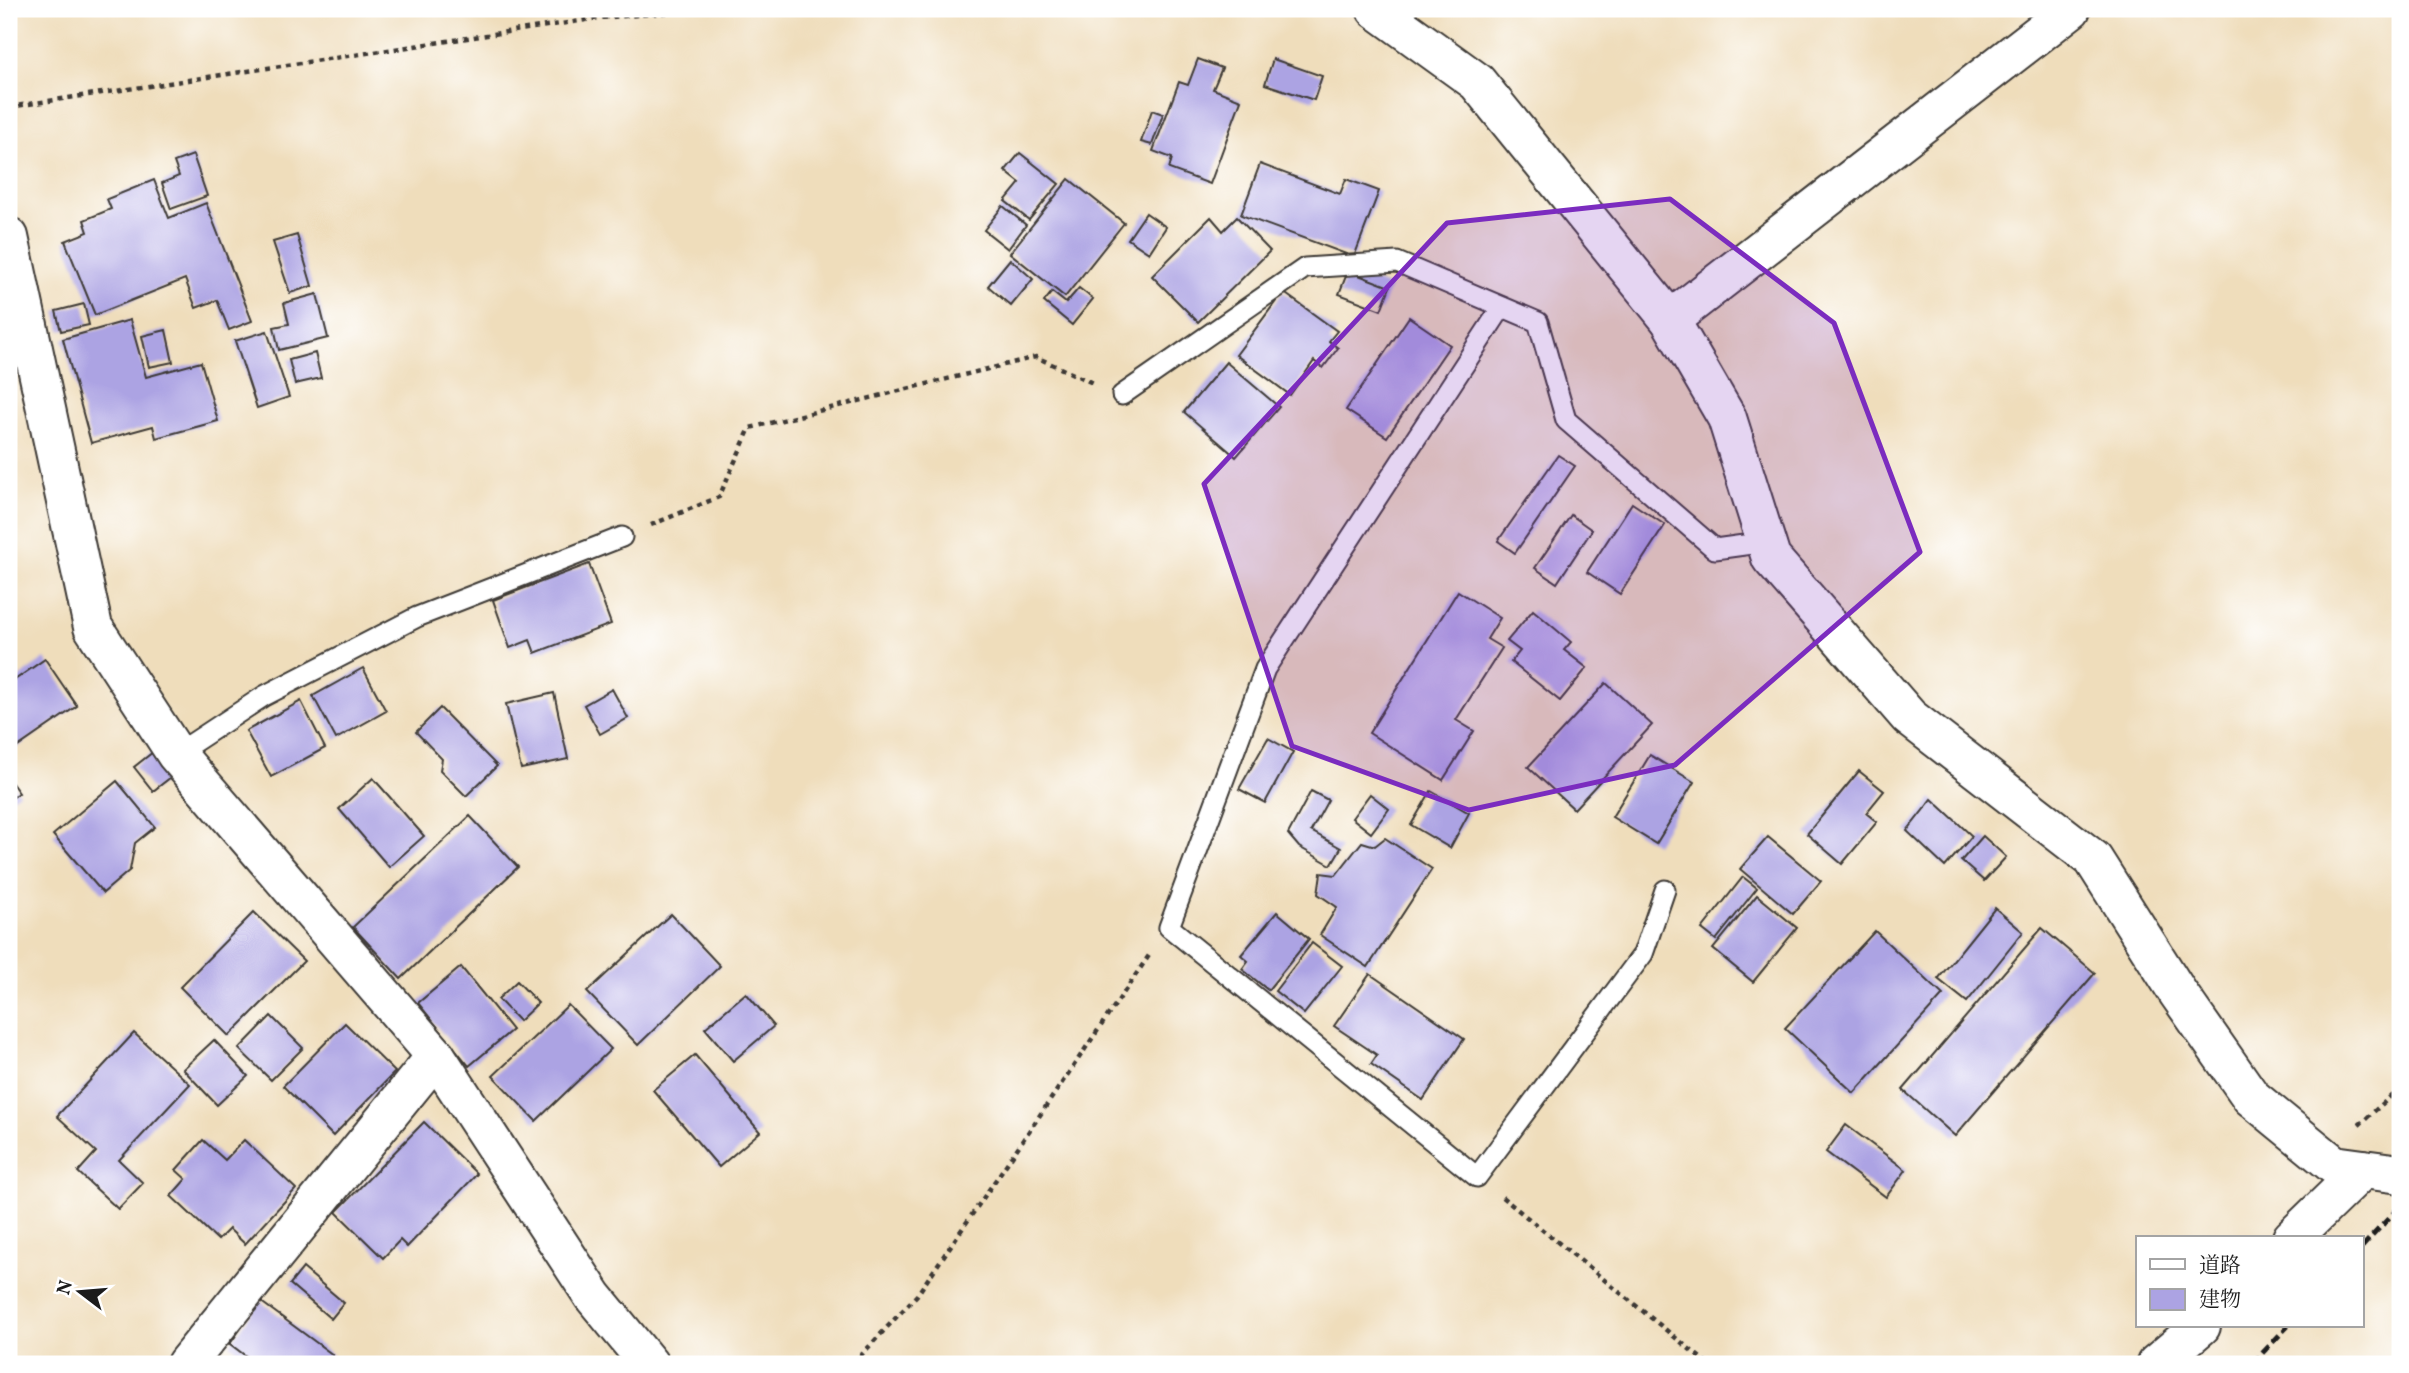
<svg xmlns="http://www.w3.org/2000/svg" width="2409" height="1373" font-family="Vollkorn,'Noto Serif JP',serif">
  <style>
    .building { fill: #aca3e3 }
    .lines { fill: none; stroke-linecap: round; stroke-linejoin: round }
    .lane-casing { stroke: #3c3934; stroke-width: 23 }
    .street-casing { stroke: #3c3934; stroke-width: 42 }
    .path { stroke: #3c3934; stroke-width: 4.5; stroke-dasharray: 5 5; stroke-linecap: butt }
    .lane { stroke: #fff; stroke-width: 19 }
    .street { stroke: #fff; stroke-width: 38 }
    .rail { stroke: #1c1c1c; stroke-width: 5; stroke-dasharray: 10 5; stroke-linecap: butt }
    .marked { fill: #7b2cbf; fill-opacity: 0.2; stroke: #7b2cbf; stroke-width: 5; stroke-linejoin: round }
  </style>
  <rect width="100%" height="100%" fill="#fff"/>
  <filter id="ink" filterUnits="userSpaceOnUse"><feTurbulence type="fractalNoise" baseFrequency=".0143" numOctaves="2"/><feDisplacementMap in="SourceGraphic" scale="14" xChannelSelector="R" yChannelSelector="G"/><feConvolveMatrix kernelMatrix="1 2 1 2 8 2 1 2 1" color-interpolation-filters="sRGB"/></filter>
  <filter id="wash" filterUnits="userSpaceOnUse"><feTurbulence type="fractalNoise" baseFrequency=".00686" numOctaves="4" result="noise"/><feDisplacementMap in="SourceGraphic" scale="28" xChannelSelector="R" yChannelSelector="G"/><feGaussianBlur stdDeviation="1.57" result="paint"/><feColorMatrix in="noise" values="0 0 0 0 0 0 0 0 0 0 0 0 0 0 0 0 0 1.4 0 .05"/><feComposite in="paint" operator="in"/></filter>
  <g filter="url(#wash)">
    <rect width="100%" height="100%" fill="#efddbb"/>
    <g id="blocks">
      <g class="building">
        <path d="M1198 59 1222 68 1213 89 1241 100 1210 184 1169 169 1172 158 1153 151 1179 82 1188 85Z"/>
        <path d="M1273 59 1322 76 1314 100 1265 84Z"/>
        <path d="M1152 110 1163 114 1152 145 1141 142Z"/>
        <path d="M1020 153 1059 184 1029 220 1005 201 1020 183 1005 171Z"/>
        <path d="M193 155 207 196 171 209 162 183 179 176 174 162Z"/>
        <path d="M1260 164 1340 194 1346 179 1379 191 1354 257 1241 215Z"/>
        <path d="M1069 179 1124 223 1065 297 1010 253Z"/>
        <path d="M154 180 169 218 206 203 252 321 229 330 217 300 196 308 185 279 95 315 65 241 88 232 84 220 111 209 107 199Z"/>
        <path d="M1003 206 1026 225 1008 249 984 230Z"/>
        <path d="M1146 213 1166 227 1149 253 1128 239Z"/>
        <path d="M1211 217 1223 231 1237 217 1270 251 1198 322 1152 276Z"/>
        <path d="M297 235 312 286 290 293 273 242Z"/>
        <path d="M1010 259 1033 279 1011 306 988 286Z"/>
        <path d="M1348 271 1390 287 1381 310 1339 294Z"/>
        <path d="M1079 288 1093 299 1072 325 1044 302 1052 292 1066 303Z"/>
        <path d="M1283 292 1337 331 1329 341 1338 348 1323 368 1314 361 1290 395 1236 355Z"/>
        <path d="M317 294 328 338 279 350 274 327 289 324 284 303Z"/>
        <path d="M84 304 89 325 61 331 56 311Z"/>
        <path d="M1409 317 1450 345 1387 437 1346 410Z"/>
        <path d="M130 320 146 377 201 362 218 421 156 438 153 426 91 443 63 339Z"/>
        <path d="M166 330 173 362 149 367 142 336Z"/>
        <path d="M267 331 289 397 257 408 235 341Z"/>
        <path d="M315 353 321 378 295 384 289 360Z"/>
        <path d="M1226 362 1279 407 1236 457 1184 412Z"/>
        <path d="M1558 455 1575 466 1515 553 1498 541Z"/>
        <path d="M1632 503 1665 525 1620 594 1587 572Z"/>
        <path d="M1571 515 1592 530 1557 583 1535 568Z"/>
        <path d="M589 564 611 624 535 653 530 640 510 648 493 600Z"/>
        <path d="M1458 591 1500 618 1487 639 1502 648 1456 720 1474 731 1443 780 1369 733Z"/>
        <path d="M1533 610 1571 642 1564 650 1587 668 1560 701 1511 662 1520 651 1507 641Z"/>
        <path d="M45 659 77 706 9 753V704L11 703 9 684Z"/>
        <path d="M363 668 386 711 336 739 313 696Z"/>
        <path d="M1606 683 1652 725 1574 809 1528 767Z"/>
        <path d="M612 689 628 718 600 734 584 705Z"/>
        <path d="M554 693 568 759 521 769 506 704Z"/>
        <path d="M301 701 325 748 271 777 246 731Z"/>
        <path d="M440 708 497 766 466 796 440 770 442 759 416 732Z"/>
        <path d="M1268 738 1293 752 1265 803 1239 789Z"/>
        <path d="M153 752 171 777 153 791 134 767Z"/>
        <path d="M1650 755 1694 782 1656 844 1612 817Z"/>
        <path d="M1859 771 1884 791 1866 813 1877 822 1842 864 1807 834Z"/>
        <path d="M373 778 424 836 389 867 339 809Z"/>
        <path d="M9 779 19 793 9 800Z"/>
        <path d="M117 781 155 827 135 843 130 870 103 893 53 835Z"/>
        <path d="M1311 791 1328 800 1311 831 1341 848 1331 865 1299 847 1288 834Z"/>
        <path d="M1431 791 1469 813 1450 848 1411 825Z"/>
        <path d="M1370 794 1389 809 1371 833 1352 818Z"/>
        <path d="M1932 799 1972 836 1945 867 1907 831Z"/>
        <path d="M470 816 518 867 401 979 353 927Z"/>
        <path d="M1983 836 2006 857 1984 881 1961 861Z"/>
        <path d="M1768 837 1821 881 1793 914 1740 869Z"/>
        <path d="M1385 838 1432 869 1368 967 1320 935 1337 907 1318 894 1321 873 1336 875 1362 842 1375 846Z"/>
        <path d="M1743 877 1757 888 1716 940 1702 929Z"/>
        <path d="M1757 895 1797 928 1753 982 1713 949Z"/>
        <path d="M1995 908 2023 932 1967 1002 1938 979Z"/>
        <path d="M254 912 304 961 229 1036 180 987Z"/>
        <path d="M1277 912 1309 939 1268 990 1242 969 1248 961 1241 955Z"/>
        <path d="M671 914 720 966 638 1045 587 992Z"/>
        <path d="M2042 928 2095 973 1955 1136 1903 1090Z"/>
        <path d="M1875 931 1943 995 1854 1093 1785 1028Z"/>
        <path d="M1312 943 1342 966 1304 1014 1275 991Z"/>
        <path d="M461 967 512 1030 469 1066 418 1003Z"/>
        <path d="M1370 974 1464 1039 1423 1100 1371 1064 1377 1055 1334 1026Z"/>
        <path d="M517 981 538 1003 519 1021 498 999Z"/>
        <path d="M746 993 774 1026 733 1061 705 1028Z"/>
        <path d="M568 1005 611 1049 536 1121 493 1076Z"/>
        <path d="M271 1016 303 1048 271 1080 239 1049Z"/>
        <path d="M345 1023 395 1072 333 1136 283 1086Z"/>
        <path d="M134 1033 190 1084 119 1160 143 1183 118 1209 78 1172 96 1152 57 1116Z"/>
        <path d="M214 1040 248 1076 217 1105 183 1069Z"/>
        <path d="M695 1055 760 1132 719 1167 653 1090Z"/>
        <path d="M424 1122 477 1174 407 1247 400 1240 383 1258 336 1212Z"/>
        <path d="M1846 1125 1906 1170 1886 1197 1826 1152Z"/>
        <path d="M203 1140 225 1160 244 1140 296 1189 245 1244 229 1229 218 1240 171 1196 186 1179 176 1170Z"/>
        <path d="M303 1268 344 1303 331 1319 290 1284Z"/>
        <path d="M260 1301 333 1355 327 1364H242L247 1357 230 1344Z"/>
      </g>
    </g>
  </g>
  <g filter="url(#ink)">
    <use href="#blocks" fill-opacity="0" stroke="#3c3934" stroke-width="2"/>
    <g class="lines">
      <g class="lane-casing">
        <g id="lane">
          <path d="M1502 307 1265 669 1169 927 1477 1177 1643 954 1665 890"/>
          <path d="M1122 395 1305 268 1397 262 1538 322 1566 420 1715 549 1766 542"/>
          <path d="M176 754 264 696 417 617 622 537"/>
        </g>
      </g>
      <g class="street-casing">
        <g id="street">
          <path d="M1376 9 1477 82 1670 320 1727 418 1771 558 1909 717 2093 859 2178 993 2251 1097 2334 1165 2400 1174"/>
          <path d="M9 237 93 627 176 754 436 1056 593 1296 649 1364"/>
          <path d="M1670 320 2071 9"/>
          <path d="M2292 1238 2363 1169"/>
          <path d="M186 1364 436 1056"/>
          <path d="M2156 1364 2201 1326"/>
        </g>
      </g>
      <g class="path">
        <path d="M9 107 600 18 713 9"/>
        <path d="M651 525 719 497 750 428 1036 357 1095 384"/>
        <path d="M2359 1125 2400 1088"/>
        <path d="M1502 1197 1708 1364"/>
        <path d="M853 1364 917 1295 1150 954"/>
      </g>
      <use href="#lane" class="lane"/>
      <use href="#street" class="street"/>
      <g class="rail">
        <path d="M2362 1247 2400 1206"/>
        <path d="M2252 1364 2288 1326"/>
      </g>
    </g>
  </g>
  <path class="marked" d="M1670 199 1834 323 1920 552 1675 765 1469 810 1292 746 1204 484 1447 223Z"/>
  <rect width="2409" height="1373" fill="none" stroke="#fff" stroke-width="35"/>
  <rect x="2136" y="1236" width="228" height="91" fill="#ffffff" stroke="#a4a4a4" stroke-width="2"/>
  <rect x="2150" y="1259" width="35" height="10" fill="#ffffff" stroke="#a4a4a4" stroke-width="2"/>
  <text x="2199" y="1272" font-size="21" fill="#1c1c1c">道路</text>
  <rect x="2150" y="1289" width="35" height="21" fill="#aca3e3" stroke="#a4a4a4" stroke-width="2"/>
  <text x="2199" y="1306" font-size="21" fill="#1c1c1c">建物</text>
  <g transform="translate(80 1292) rotate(286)" stroke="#ffffff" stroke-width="5" paint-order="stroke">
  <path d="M0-5L12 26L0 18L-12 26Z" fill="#1c1c1c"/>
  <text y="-10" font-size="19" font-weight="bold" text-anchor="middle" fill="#1c1c1c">N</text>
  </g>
</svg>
